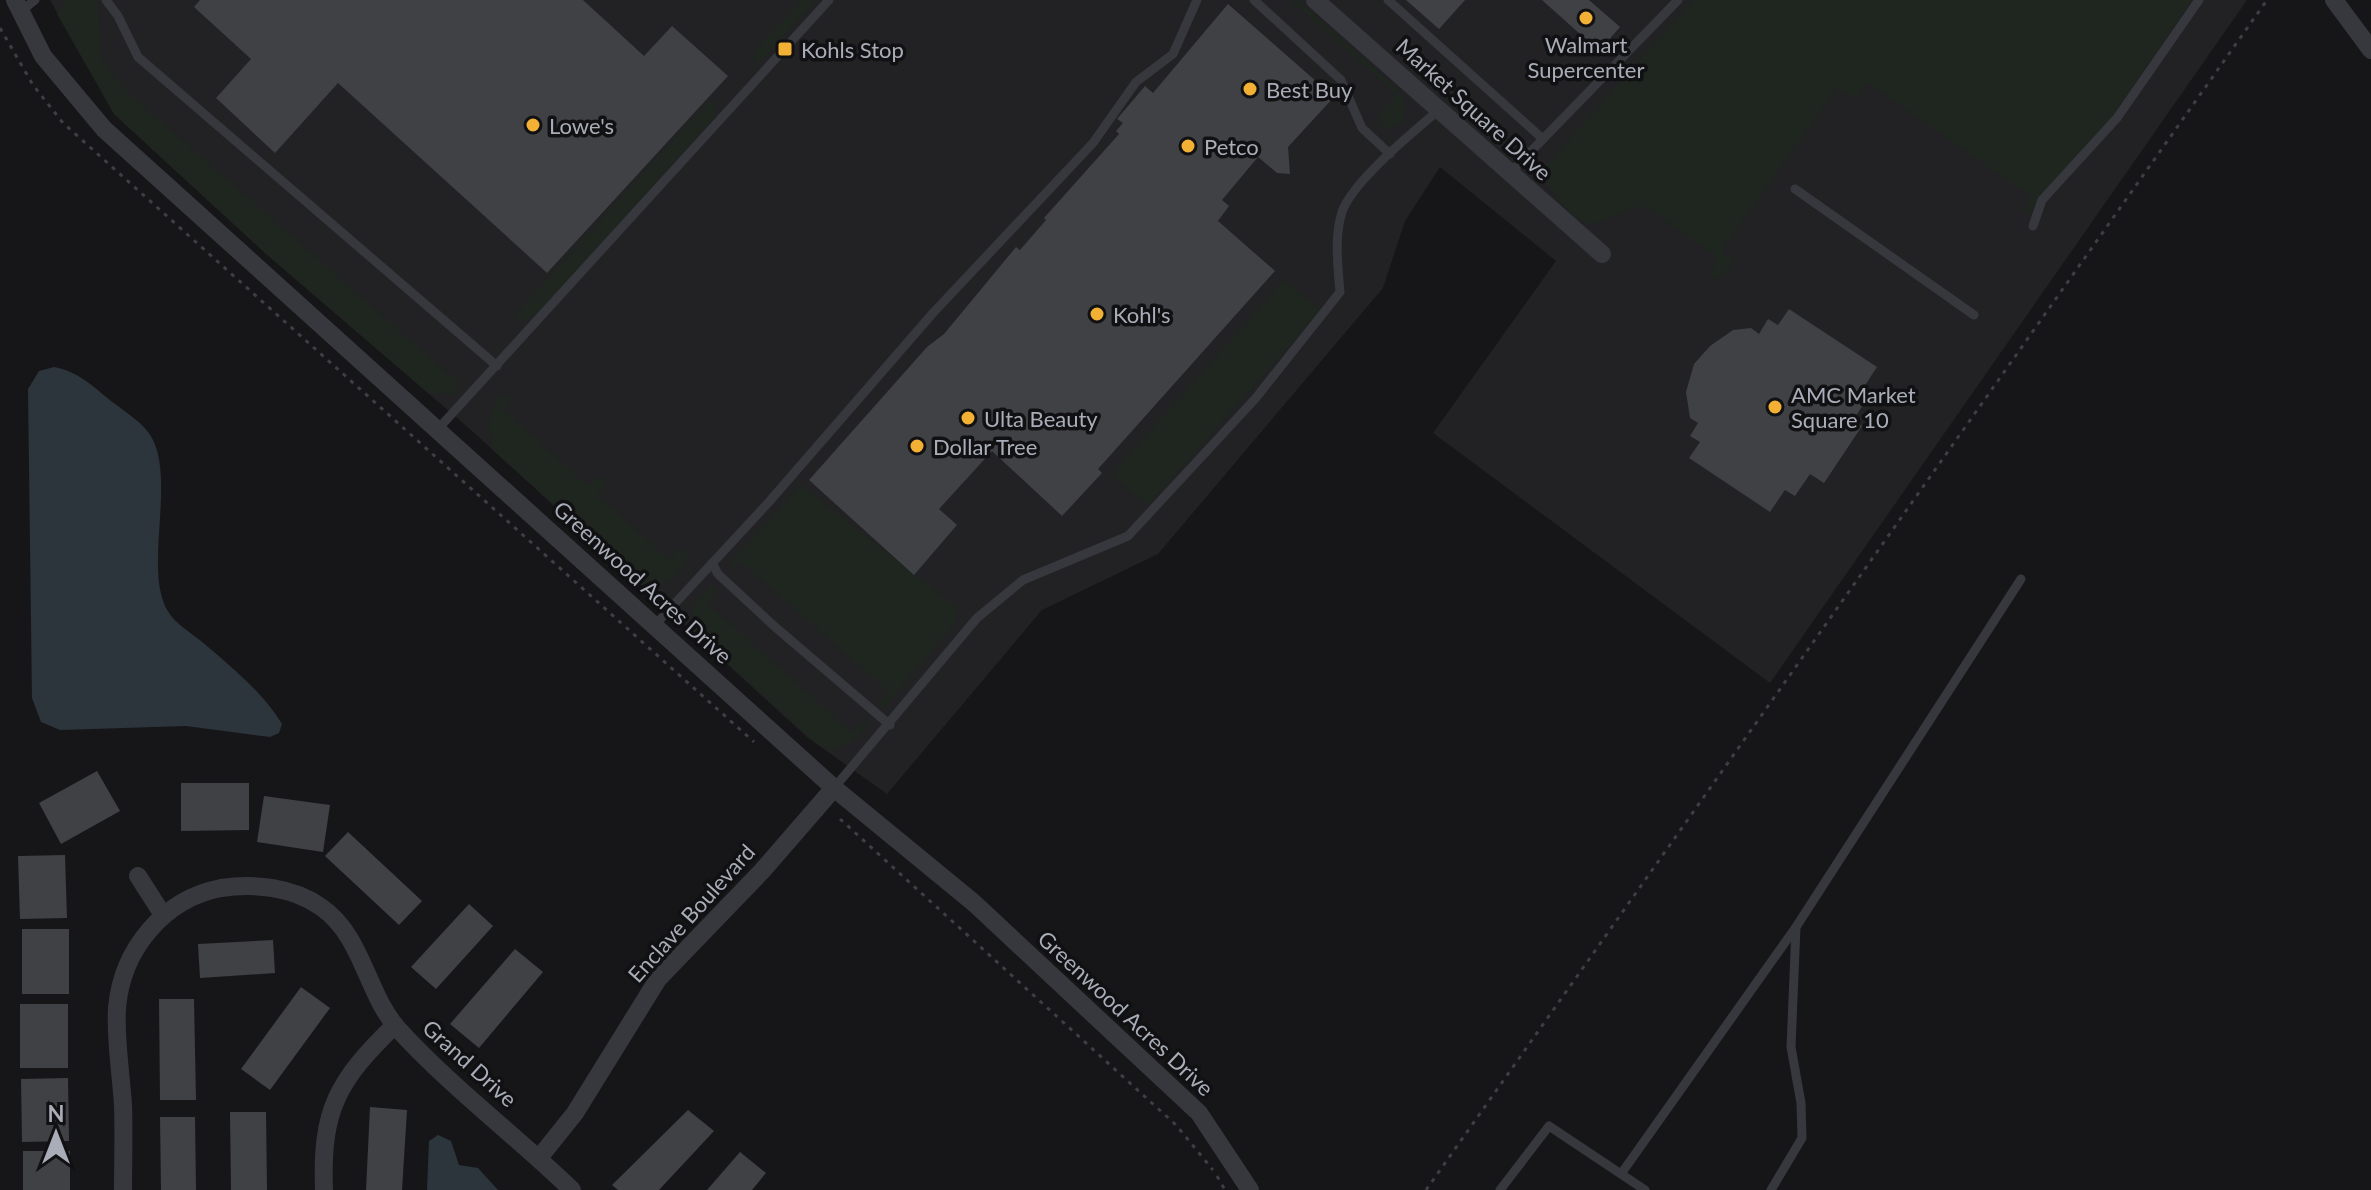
<svg xmlns="http://www.w3.org/2000/svg" width="2371" height="1190" font-family="Lato,sans-serif">
  <style>
    .built { fill: #222225 }
    .green { fill: #1e261f }
    .water { fill: #2c353c }
    .building { fill: #404145 }
    .lines { fill: none; stroke-linecap: round; stroke-linejoin: round }
    .path { stroke: #3d3f44; stroke-width: 3; stroke-dasharray: 4 6; stroke-linecap: butt }
    .lane { stroke: #37383d; stroke-width: 9 }
    .street { stroke: #37383d; stroke-width: 18 }
    .poi-dot { fill: #f2b134; stroke: #111113; stroke-width: 3 }
    .labels { text-anchor: middle; dominant-baseline: central; stroke-width: 7; stroke-linejoin: round; paint-order: stroke }
    .poi-label { font-size: 22px; fill: #a8adb8; stroke: #111113; text-anchor: start }
    .street-label { font-size: 22px; fill: #a8adb8; stroke: #111113 }
  </style>
  <rect width="100%" height="100%" fill="#161618"/>
  <path class="built" d="M50 0H2247L1770 683 1433 433 1556 261 1440 167 1405 221 1383 288 1158 554 1042 610 887 794 807 737 471 430 265 253 114 114Z"/>
  <g class="green">
    <path d="M66 0H94L98 5 101 54 105 65 130 94 458 382 457 394 428 393 265 253 114 114 57 14Z"/>
    <path d="M801 0H816L760 62 753 61 755 51Z"/>
    <path d="M1290 0H1298L1400 92 1406 108 1400 124 1387 130 1377 118 1396 93Z"/>
    <path d="M1693 0H2192L2086 155 2027 214 2023 212 2031 197 1868 83 1855 100 1838 87 1721 251 1735 262 1724 275 1714 279 1709 275 1718 258 1648 208 1637 207 1589 225C1570 216 1548 193 1544 174L1551 160Z"/>
    <path d="M711 99 716 113 713 119 538 313 524 322 515 315Z"/>
    <path d="M1284 280 1321 310 1147 506 1112 474Z"/>
    <path d="M506 394 512 398 503 409 588 486 599 476 607 484 597 495 670 560 681 547 689 553 690 558C677 575 666 588 643 586L493 450 488 424 497 398Z"/>
    <path d="M801 485 955 606 957 615 953 626 883 708 878 705 889 692 741 562 732 570 730 566 734 558Z"/>
    <path d="M711 585 717 591 707 603 852 732 866 720 868 724C854 740 840 755 818 745L694 633 693 606Z"/>
  </g>
  <g class="water">
    <path d="M54 367C77 371 93 386 111 401 124 411 144 423 152 438 176 483 142 573 169 613 176 624 190 632 201 641 229 665 263 692 282 724L279 733 270 737 186 726 60 730 41 722 32 698 28 389 39 371Z"/>
    <path d="M438 1135 451 1141 459 1165 478 1168 498 1190H427L429 1141Z"/>
  </g>
  <g class="building">
    <path d="M200 0H583L644 56 672 26 728 76 547 273 338 83 275 153 216 98 251 59 194 7Z"/>
    <path d="M1406 0H1465L1439 29Z"/>
    <path d="M1542 0H1589L1620 27 1599 51Z"/>
    <path d="M1228 4 1334 97 1288 147 1290 174 1277 173 1258 157 1222 200 1229 206 1218 221 1275 271 1098 469 1102 473 1062 516 992 451 939 509 957 525 914 575 809 480 927 347 944 334 1016 247 1020 250 1046 220 1044 218 1119 134 1116 131 1123 123 1117 119 1145 86 1153 93Z"/>
    <path d="M1789 309 1877 367 1862 390 1870 395 1853 420 1862 426 1824 483 1810 474 1795 496 1785 490 1770 512 1689 458 1700 442 1690 436 1698 423 1690 418 1686 392 1694 364 1710 346 1733 330 1751 328 1759 334 1768 319 1778 325Z"/>
    <path d="M97 771 120 811 61 844 39 803Z"/>
    <path d="M181 783H249V830L181 831Z"/>
    <path d="M264 796 330 805 323 852 257 842Z"/>
    <path d="M348 832 422 901 399 925 325 856Z"/>
    <path d="M65 855 67 918 20 919 18 856Z"/>
    <path d="M469 904 493 926 436 989 411 967Z"/>
    <rect x="22" y="929" width="47" height="65"/>
    <path d="M273 940 275 973 200 978 198 944Z"/>
    <path d="M515 949 543 972 479 1048 450 1024Z"/>
    <path d="M301 987 330 1008 270 1090 241 1069Z"/>
    <path d="M159 999H194L196 1100H160Z"/>
    <rect x="20" y="1004" width="48" height="64"/>
    <path d="M68 1078 69 1141 22 1142 21 1079Z"/>
    <path d="M370 1107 407 1110 402 1190H366Z"/>
    <path d="M688 1110 714 1131 659 1190H618L612 1185Z"/>
    <path d="M230 1112H266L267 1190H231Z"/>
    <path d="M160 1117H195L196 1190H161Z"/>
    <rect x="23" y="1151" width="47" height="39"/>
    <path d="M740 1152 766 1173 752 1190H707Z"/>
  </g>
  <g class="lines">
    <g class="path">
      <path d="M0 28 33 85 63 123 754 742"/>
      <path d="M840 819 1176 1125 1213 1170"/>
      <path d="M1217 1176 1225 1190"/>
      <path d="M1426 1190 2267 0"/>
    </g>
    <g class="lane">
      <path d="M106 0 118 16 138 57 497 366"/>
      <path d="M1254 0 1341 80 1362 128 1390 154"/>
      <path d="M1388 0 1543 139"/>
      <path d="M20 12 35 0"/>
      <path d="M1510 173 1678 0"/>
      <path d="M1795 189 1974 315"/>
      <path d="M2033 226 2042 200 2117 118 2199 0"/>
      <path d="M438 429 829 0"/>
      <path d="M712 563 718 574 774 626 890 725"/>
      <path d="M655 625 768 503 933 313 1093 143 1136 82 1173 54 1197 0"/>
      <path d="M834 788 977 618 1023 580 1128 536 1255 399 1340 292C1338 267 1334 237 1342 212 1352 182 1414 131 1439 110"/>
      <path d="M1621 1174 1645 1190"/>
      <path d="M1500 1190 1549 1126 1621 1174 1796 927 2021 579"/>
      <path d="M1771 1190 1802 1138 1801 1103 1791 1047 1796 927"/>
    </g>
    <g class="street">
      <path d="M15 0 43 56 104 129 834 788 974 903 1199 1113 1250 1190"/>
      <path d="M1315 0 1602 254"/>
      <path d="M2334 0 2371 50"/>
      <path d="M138 876 163 915"/>
      <path d="M539 1158 575 1113 658 979 762 871 834 788"/>
      <path d="M123 1190C123 1162 124 1133 123 1105 121 1073 115 1039 117 1008 122 949 164 899 221 888 254 883 293 887 321 907 363 936 366 993 398 1029 451 1087 515 1135 572 1190"/>
      <path d="M324 1190C321 1110 337 1081 395 1025"/>
    </g>
  </g>
  <g class="poi-dot">
    <circle cx="1586" cy="18" r="8"/>
    <rect x="777" y="41" width="16" height="16" rx="4"/>
    <circle cx="1250" cy="89" r="8"/>
    <circle cx="533" cy="125" r="8"/>
    <circle cx="1188" cy="146" r="8"/>
    <circle cx="1097" cy="314" r="8"/>
    <circle cx="1775" cy="407" r="8"/>
    <circle cx="968" cy="418" r="8"/>
    <circle cx="917" cy="446" r="8"/>
  </g>
  <g class="labels">
    <g class="poi-label">
      <text x="1586" y="44" text-anchor="middle">Walmart<tspan x="1586" dy="25">Supercenter</tspan></text>
      <text x="801" y="49">Kohls Stop</text>
      <text x="1266" y="89">Best Buy</text>
      <text x="549" y="125">Lowe's</text>
      <text x="1204" y="146">Petco</text>
      <text x="1113" y="314">Kohl's</text>
      <text x="1791" y="394">AMC Market<tspan x="1791" dy="25">Square 10</tspan></text>
      <text x="984" y="418">Ulta Beauty</text>
      <text x="933" y="446">Dollar Tree</text>
    </g>
    <g class="street-label">
      <text transform="translate(1474 109) rotate(42)">Market Square Drive</text>
      <text transform="translate(643 582) rotate(42)">Greenwood Acres Drive</text>
      <text transform="translate(691 913) rotate(-48)">Enclave Boulevard</text>
      <text transform="translate(1126 1013) rotate(43)">Greenwood Acres Drive</text>
      <text transform="translate(470 1063) rotate(42)">Grand Drive</text>
    </g>
  </g>
  <g transform="translate(56 1134)" stroke="#111113" stroke-width="6" paint-order="stroke">
  <path d="M0-6L14 30L0 20L-14 30Z" fill="#a8adb8"/>
  <text y="-12" font-size="22" font-weight="bold" text-anchor="middle" fill="#a8adb8">N</text>
  </g>
</svg>
